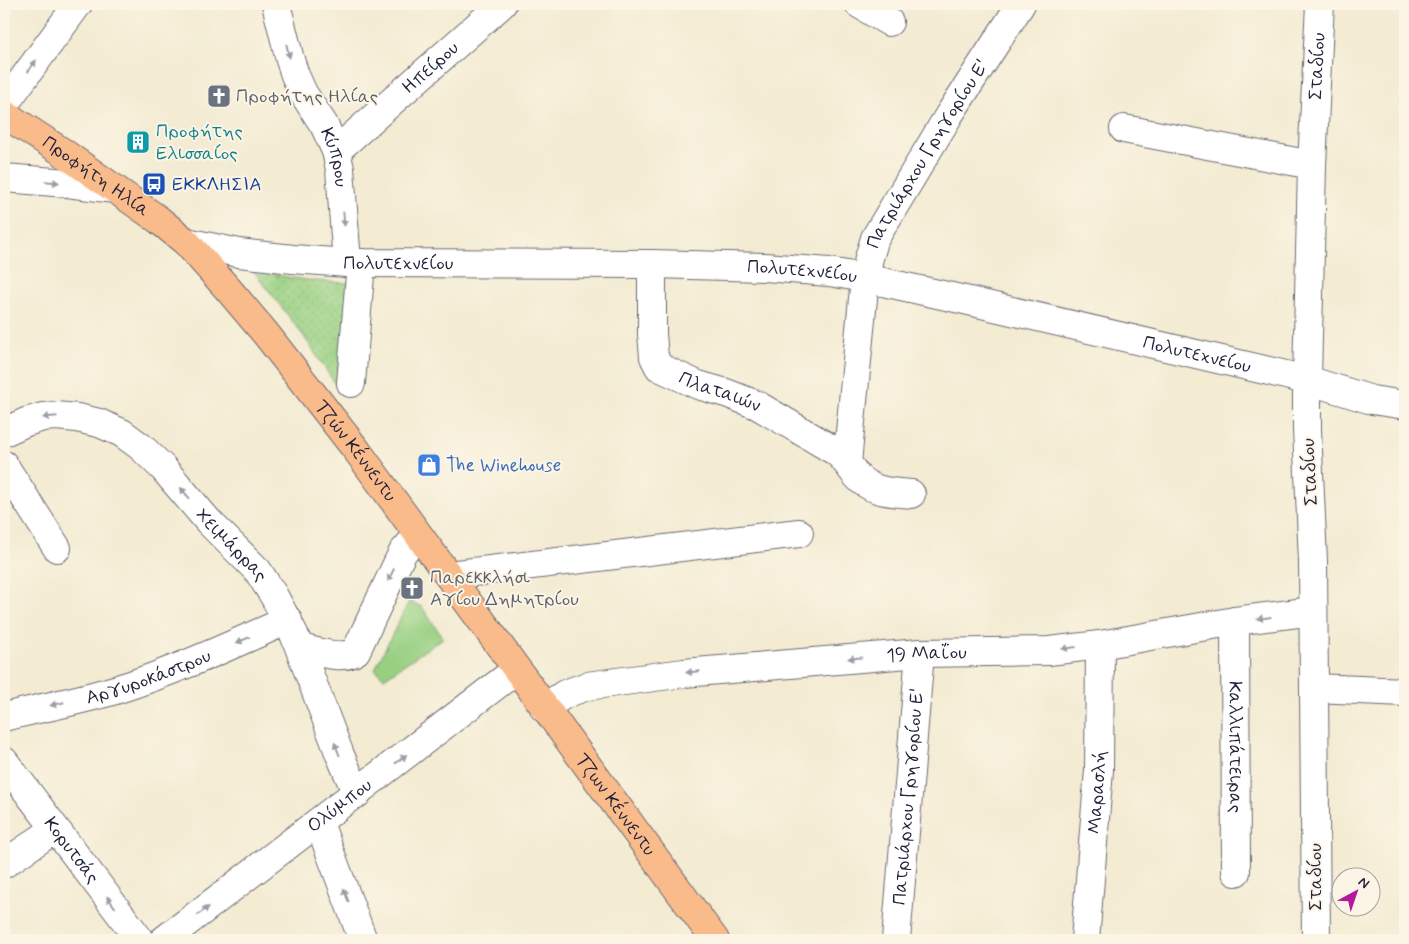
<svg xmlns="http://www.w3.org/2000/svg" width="1409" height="944" font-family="Mynerve,sans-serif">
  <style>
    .grass { fill: url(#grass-dots); stroke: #5d795e }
    .park { fill: #98d082; stroke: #5d795e }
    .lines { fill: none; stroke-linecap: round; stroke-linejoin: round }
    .minor-casing { stroke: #6b6870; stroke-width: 30 }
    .major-casing { stroke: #6b6870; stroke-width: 30 }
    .minor { stroke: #fff; stroke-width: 28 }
    .major { stroke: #fabb8b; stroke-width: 28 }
    .oneway { fill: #9c9ca7 }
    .labels { text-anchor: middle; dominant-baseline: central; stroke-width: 4; stroke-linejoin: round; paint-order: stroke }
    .street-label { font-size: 19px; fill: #22223b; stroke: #fcf5e5 }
    .worship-label { font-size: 19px; fill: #5b616d; stroke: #fcf5e5; text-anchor: start }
    .culture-label { font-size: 19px; fill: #0d838f; stroke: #fcf5e5; text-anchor: start }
    .transit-label { font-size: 19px; fill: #164399; stroke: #fcf5e5; text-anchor: start }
    .shop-label { font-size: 19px; fill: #366cbe; stroke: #fcf5e5; text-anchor: start }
  </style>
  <defs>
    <pattern id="grass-dots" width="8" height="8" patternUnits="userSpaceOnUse" patternTransform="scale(1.25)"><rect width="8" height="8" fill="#98d082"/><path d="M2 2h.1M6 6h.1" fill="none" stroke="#83b271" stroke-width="1.8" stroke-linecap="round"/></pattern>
  </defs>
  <rect width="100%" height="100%" fill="#fcf5e5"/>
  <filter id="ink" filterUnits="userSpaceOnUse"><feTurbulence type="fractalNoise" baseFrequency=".02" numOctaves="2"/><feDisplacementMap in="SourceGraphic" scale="10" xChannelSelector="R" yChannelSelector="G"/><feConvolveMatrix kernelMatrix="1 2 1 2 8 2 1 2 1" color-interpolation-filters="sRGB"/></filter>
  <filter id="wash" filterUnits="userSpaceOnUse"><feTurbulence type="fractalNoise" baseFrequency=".0096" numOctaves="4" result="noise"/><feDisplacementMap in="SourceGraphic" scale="20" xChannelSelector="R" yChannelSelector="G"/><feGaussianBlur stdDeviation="1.12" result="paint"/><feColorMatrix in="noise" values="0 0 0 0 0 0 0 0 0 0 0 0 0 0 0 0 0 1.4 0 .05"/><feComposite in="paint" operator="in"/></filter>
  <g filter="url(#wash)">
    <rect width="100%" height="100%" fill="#f3ebd2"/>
    <path class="grass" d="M252 269C284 278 316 282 350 283L341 393 303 335Z"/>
    <path class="park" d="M409 601 422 607 443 638 384 678 375 669Z"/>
  </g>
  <g filter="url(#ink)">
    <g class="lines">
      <g class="minor-casing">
        <g id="minor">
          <path id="s1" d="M276 4 290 60 295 75 303 93 324 125 336 151 340 169 347 263"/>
          <path d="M859 4 889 22"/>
          <path d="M4 105 78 4"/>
          <path d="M1124 129 1312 165"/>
          <path id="s2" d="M336 151 502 4"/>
          <path d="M4 178 67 183 115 189"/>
          <path id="s3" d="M186 242 239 253 293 259 347 263 652 264 765 267 829 272 865 278 965 300 1307 380 1372 400 1405 405"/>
          <path id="s4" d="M652 264V334L654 357 659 367 698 385 726 393 757 405 835 451C844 457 849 466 856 475 870 492 891 492 911 494"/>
          <path d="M351 383 361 263"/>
          <path id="s5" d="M4 432 26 422 43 417 56 416 77 418 99 423 122 433 141 447 163 468 209 522 258 571 274 596 294 634 340 755 357 794"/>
          <path id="s6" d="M847 463 865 278 869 258 875 238 949 115 1021 4"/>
          <path d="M4 465 57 548"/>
          <path d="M448 575 799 533"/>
          <path id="s7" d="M1235 621 1236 872"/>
          <path d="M300 648C315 651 343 661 356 651L398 562 403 552 418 535"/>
          <path d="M1314 688 1405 692"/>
          <path id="s8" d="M544 708 565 694 587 686 684 673 920 653 1049 651 1100 645 1235 621 1313 611"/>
          <path id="s9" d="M4 717C41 708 78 701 115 690 174 672 231 645 288 620"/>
          <path id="s10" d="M4 761 140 940"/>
          <path d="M319 823 363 940"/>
          <path d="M4 864 55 829"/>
          <path id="s11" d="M164 940 516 670"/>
          <path id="s12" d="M896 940 920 653"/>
          <path id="s13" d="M1085 940 1099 770 1100 645"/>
          <path id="s14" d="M1316 940 1313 561 1307 429V380L1312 165 1320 4"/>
        </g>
      </g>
      <g class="major-casing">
        <g id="major">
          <path id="s15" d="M4 114 61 151 159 220 186 242 228 289 266 334 358 452 715 940"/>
        </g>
      </g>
      <use href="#minor" class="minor"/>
      <use href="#major" class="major"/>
    </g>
    <defs><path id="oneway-solid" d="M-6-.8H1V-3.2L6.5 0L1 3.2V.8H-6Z" transform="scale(1.25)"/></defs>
    <g class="oneway">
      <use href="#oneway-solid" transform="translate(288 51) rotate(76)"/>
      <use href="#oneway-solid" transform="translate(32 66) rotate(-55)"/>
      <use href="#oneway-solid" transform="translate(52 182) rotate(5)"/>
      <use href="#oneway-solid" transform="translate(344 219) rotate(85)"/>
      <use href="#oneway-solid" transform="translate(50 417) rotate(175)"/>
      <use href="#oneway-solid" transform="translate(185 493) rotate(-130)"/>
      <use href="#oneway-solid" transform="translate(391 575) rotate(116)"/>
      <use href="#oneway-solid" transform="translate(1264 618) rotate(173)"/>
      <use href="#oneway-solid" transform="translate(243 640) rotate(157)"/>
      <use href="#oneway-solid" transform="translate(1069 648) rotate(173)"/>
      <use href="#oneway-solid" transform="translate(855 658) rotate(174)"/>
      <use href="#oneway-solid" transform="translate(693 672) rotate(175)"/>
      <use href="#oneway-solid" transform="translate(57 704) rotate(167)"/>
      <use href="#oneway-solid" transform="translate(337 749) rotate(-111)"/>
      <use href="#oneway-solid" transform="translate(401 759) rotate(-38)"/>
      <use href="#oneway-solid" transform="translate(346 895) rotate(-111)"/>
      <use href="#oneway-solid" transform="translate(111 902) rotate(-127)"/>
      <use href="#oneway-solid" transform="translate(203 911) rotate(-37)"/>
    </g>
  </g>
  <defs>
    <g id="church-square" transform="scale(1.25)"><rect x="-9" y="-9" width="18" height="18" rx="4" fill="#6b7280" stroke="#fcf5e5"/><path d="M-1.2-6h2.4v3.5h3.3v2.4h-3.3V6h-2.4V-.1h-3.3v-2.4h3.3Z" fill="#fff"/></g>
    <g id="building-square" transform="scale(1.25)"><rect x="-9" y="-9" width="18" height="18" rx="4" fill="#0f9aa8" stroke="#fcf5e5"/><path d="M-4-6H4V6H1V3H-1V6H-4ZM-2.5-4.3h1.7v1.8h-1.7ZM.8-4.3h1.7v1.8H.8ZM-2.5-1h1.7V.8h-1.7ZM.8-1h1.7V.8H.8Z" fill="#fff"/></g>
    <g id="bus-square" transform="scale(1.25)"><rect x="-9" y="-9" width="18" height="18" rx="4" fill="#1a4fb4" stroke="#fcf5e5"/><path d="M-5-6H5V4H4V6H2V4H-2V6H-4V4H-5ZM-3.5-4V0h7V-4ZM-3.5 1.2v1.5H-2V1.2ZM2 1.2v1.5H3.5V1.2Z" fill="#fff"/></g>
    <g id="shop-square" transform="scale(1.25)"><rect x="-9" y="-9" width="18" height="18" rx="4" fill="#3f7fe0" stroke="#fcf5e5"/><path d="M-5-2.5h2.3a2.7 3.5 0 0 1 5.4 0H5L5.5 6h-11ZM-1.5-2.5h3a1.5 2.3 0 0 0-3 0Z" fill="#fff"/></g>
  </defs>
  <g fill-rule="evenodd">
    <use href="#church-square" x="219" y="96"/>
    <use href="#building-square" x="138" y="142"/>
    <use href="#bus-square" x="154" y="184"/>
    <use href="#shop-square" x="429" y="465"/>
    <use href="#church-square" x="412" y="588"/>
  </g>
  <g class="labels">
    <g class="street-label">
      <text stroke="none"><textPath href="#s2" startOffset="126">Ηπείρου</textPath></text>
      <text stroke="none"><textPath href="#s14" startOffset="874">Σταδίου</textPath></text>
      <text stroke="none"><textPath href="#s6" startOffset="326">Πατριάρχου Γρηγορίου Ε'</textPath></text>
      <text stroke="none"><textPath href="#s1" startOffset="166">Κύπρου</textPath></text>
      <text stroke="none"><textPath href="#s15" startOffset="111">Προφήτη Ηλία</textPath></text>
      <text stroke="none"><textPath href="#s3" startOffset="214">Πολυτεχνείου</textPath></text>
      <text stroke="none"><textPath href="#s3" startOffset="618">Πολυτεχνείου</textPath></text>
      <text stroke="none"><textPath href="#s3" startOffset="1022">Πολυτεχνείου</textPath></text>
      <text stroke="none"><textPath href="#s4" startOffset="170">Πλαταιών</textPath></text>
      <text stroke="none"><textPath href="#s15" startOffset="492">Τζών Κέννεντυ</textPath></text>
      <text transform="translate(1310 472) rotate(-93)">Σταδίου</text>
      <text stroke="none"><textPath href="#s5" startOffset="281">Χειμάρρας</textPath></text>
      <text stroke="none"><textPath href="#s8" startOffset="390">19 Μαΐου</textPath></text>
      <text stroke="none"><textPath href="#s9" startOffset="150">Αργυροκάστρου</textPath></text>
      <text stroke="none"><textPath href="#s7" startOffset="126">Καλλιπάτειρας</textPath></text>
      <text stroke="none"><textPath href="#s13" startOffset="148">Μαρασλή</textPath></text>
      <text stroke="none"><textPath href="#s12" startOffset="144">Πατριάρχου Γρηγορίου Ε'</textPath></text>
      <text stroke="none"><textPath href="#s15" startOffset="931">Τζων Κέννεντυ</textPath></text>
      <text stroke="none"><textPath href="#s11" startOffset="221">Ολύμπου</textPath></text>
      <text stroke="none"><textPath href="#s10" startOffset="112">Κορυτσάς</textPath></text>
      <text transform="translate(1315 877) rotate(-90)">Σταδίου</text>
    </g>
    <g class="worship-label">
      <text x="236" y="96">Προφήτης Ηλίας</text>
      <text x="430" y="577">Παρεκκλήσι<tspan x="430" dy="22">Αγίου Δημητρίου</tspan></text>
    </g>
    <g class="culture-label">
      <text x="156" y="131">Προφήτης<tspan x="156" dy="22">Ελισσαίος</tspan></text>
    </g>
    <g class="transit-label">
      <text x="172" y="184">ΕΚΚΛΗΣΙΑ</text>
    </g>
    <g class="shop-label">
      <text x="446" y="465">The Winehouse</text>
    </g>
  </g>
  <rect width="1409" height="944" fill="none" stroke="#fcf5e5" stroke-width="20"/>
  <g transform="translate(1356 892) rotate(40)"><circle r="24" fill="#fcf5e5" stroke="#a5a1a1"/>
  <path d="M0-4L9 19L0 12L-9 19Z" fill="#b5179e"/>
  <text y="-8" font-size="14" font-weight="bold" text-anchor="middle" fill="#22223b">N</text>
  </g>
</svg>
